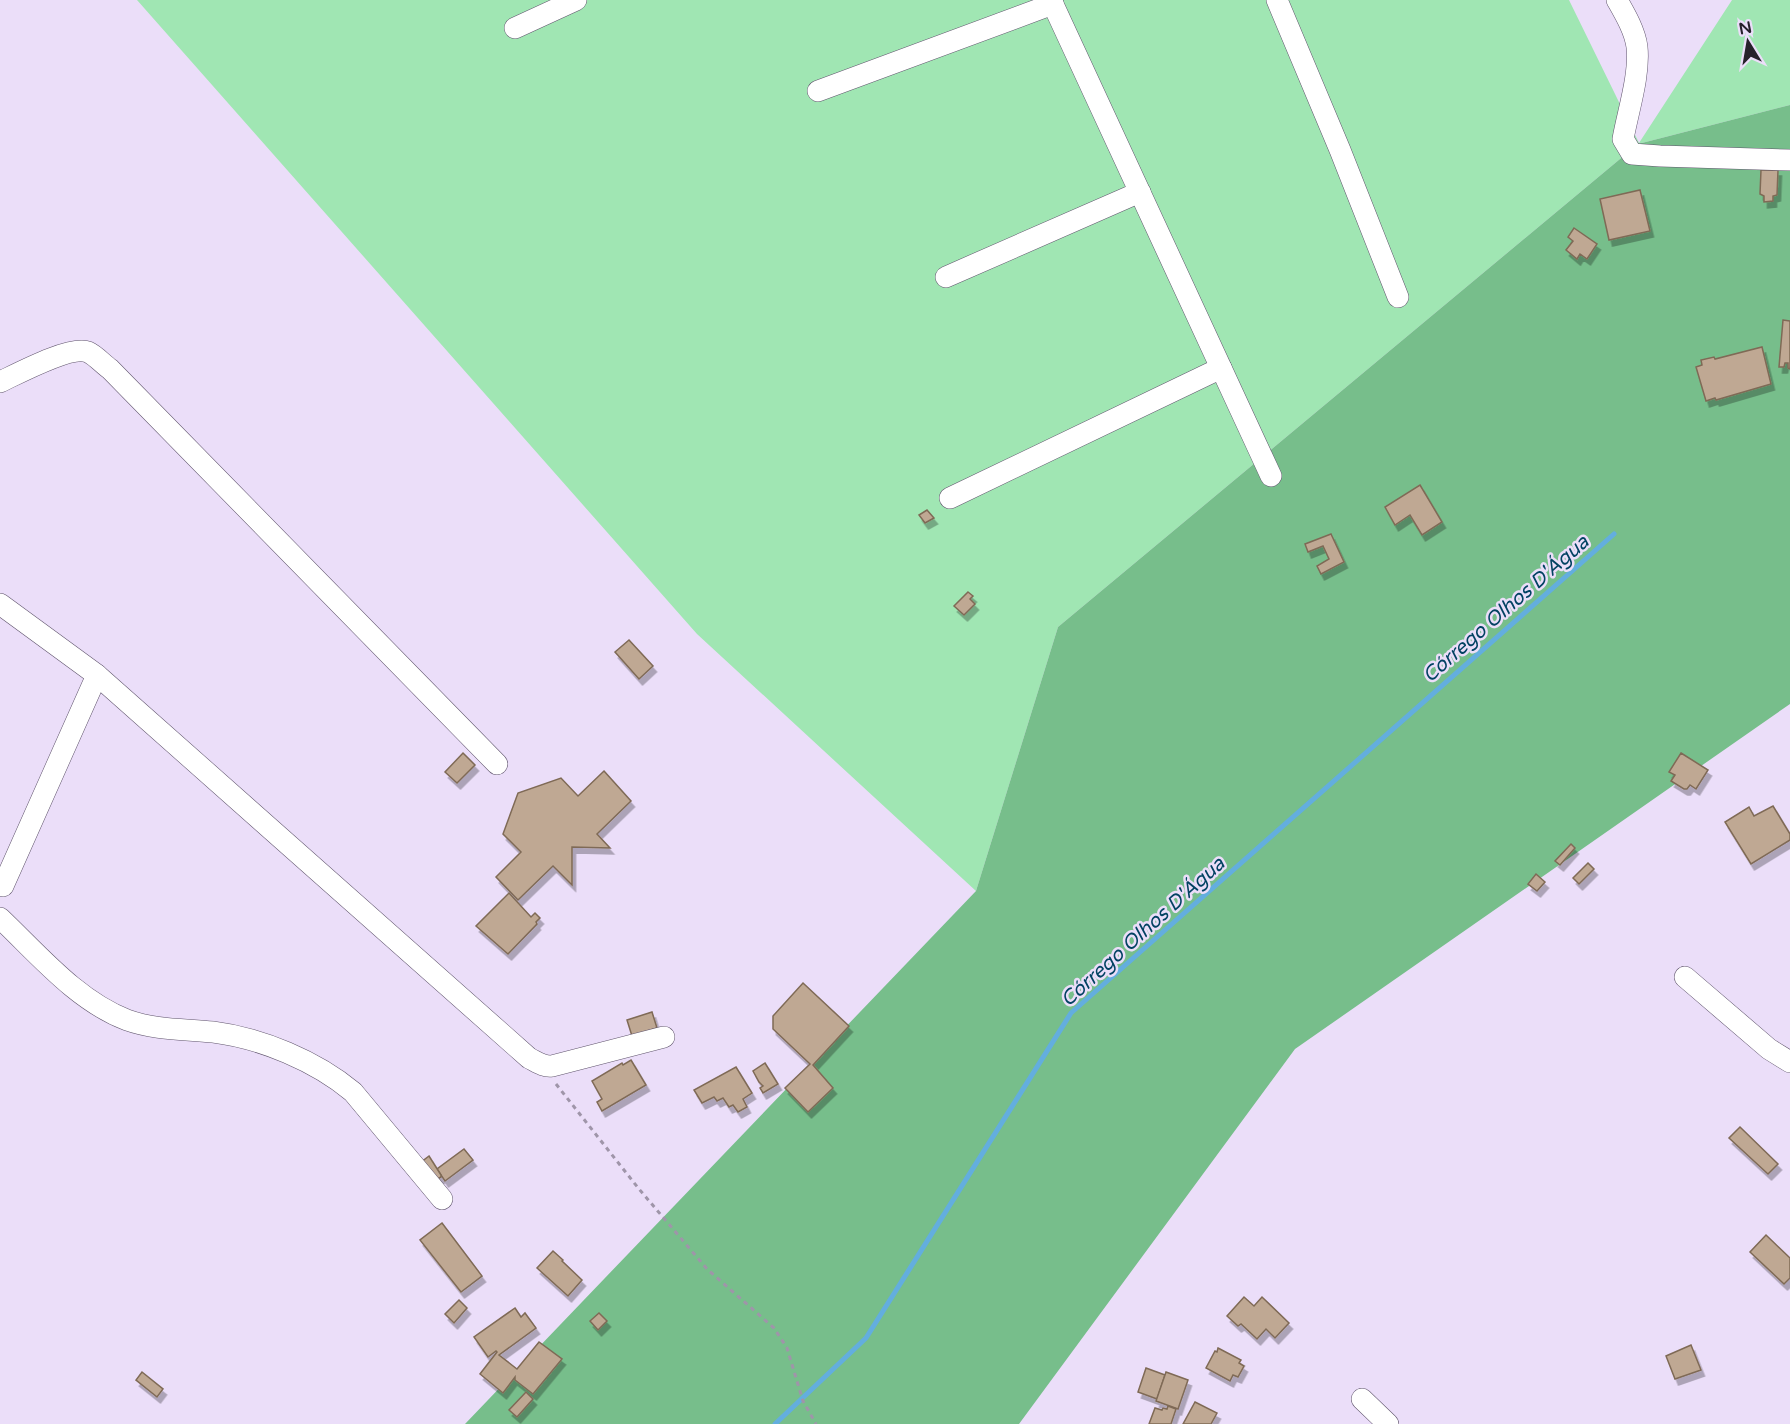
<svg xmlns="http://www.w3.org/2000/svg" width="1790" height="1424" font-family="'Varela Round',sans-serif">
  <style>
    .green { fill: #a0e6b3 }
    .forest { fill: #77be8b }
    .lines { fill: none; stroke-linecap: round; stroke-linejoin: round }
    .stream { stroke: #63aede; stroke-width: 5 }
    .building { fill: #bfa893; stroke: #7f6a56; stroke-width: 1.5; filter: url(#shadow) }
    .minor-casing { stroke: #60556d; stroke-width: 22 }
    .path { stroke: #9f95a9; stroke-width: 3; stroke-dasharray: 4.5 4.5; stroke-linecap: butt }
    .minor { stroke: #fff; stroke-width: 21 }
    .labels { text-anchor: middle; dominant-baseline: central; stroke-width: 5; stroke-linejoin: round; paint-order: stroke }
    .water-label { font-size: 20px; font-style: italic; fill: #024262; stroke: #ebdef9 }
  </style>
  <defs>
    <filter id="shadow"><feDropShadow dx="3.5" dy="6" stdDeviation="0" flood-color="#0004"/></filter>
  </defs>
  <rect width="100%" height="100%" fill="#ebdef9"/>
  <path class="green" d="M137 0H1569L1639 143 1732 0H1790V105L1638 144 1058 627 976 891 697 634Z"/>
  <path class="forest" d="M1790 105V704L1295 1049 1019 1424H465L976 891 1058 627 1638 144Z"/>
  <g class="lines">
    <path class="stream" d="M775 1424 866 1338 1071 1013 1614 534"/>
  </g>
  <g class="building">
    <path d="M1761 170H1778L1777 195 1773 196V201L1764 202V196L1760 194Z"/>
    <path d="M1640 190 1650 231 1609 240 1600 199Z"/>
    <path d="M1574 228 1597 244 1587 259 1580 254 1577 259 1566 250 1573 241 1568 237Z"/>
    <path d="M1783 320 1790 321V369L1788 368V363H1785L1784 367H1779Z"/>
    <path d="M1762 347 1771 384 1716 400 1715 398 1706 401 1696 367 1702 365 1701 360 1714 357 1715 359Z"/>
    <path d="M1420 485 1442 522 1422 535 1410 515 1395 525 1385 507Z"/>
    <path d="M927 510 934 518 925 523 919 515Z"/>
    <path d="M1331 534 1344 562 1321 574 1317 566 1329 559 1323 546 1308 552 1305 544Z"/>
    <path d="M968 592 973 596 970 599 975 604 964 615 954 606Z"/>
    <path d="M629 640 653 666 639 679 615 652Z"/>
    <path d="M463 753 475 765 457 783 445 772Z"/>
    <path d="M1681 753 1708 770 1696 789 1690 785 1687 789H1684L1671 781 1675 775 1669 772Z"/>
    <path d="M604 771 631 801 597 834 610 848 572 847V885L553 866 518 900 496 877 521 852 503 834 518 793 561 778 578 796Z"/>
    <path d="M1773 806 1790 834V840L1751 864 1725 822 1749 807 1754 816Z"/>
    <path d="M1571 844 1575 848 1560 865 1555 861Z"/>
    <path d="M1588 863 1594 869 1579 884 1573 878Z"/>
    <path d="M1536 874 1545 882 1537 891 1528 884Z"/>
    <path d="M509 893 531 917 535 913 540 918 536 922 537 924 508 954 476 926Z"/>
    <path d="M803 983 849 1026 813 1065 833 1088 808 1112 785 1088 810 1064 773 1029V1016Z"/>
    <path d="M652 1012 657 1028 632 1036 627 1020Z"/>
    <path d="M631 1060 646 1085 602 1111 597 1102 602 1099 592 1081 622 1063 623 1065Z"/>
    <path d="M765 1063 778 1084 763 1093 760 1088 763 1086 759 1082 753 1071Z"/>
    <path d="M736 1067 752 1093 743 1099 747 1107 738 1112 733 1105 729 1107 723 1098 717 1101 714 1097 702 1103 694 1090Z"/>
    <path d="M1740 1127 1778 1164 1768 1174 1729 1138Z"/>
    <path d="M464 1149 473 1160 445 1181 437 1169Z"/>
    <path d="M429 1156 441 1175V1177L434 1181 420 1163Z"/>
    <path d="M442 1223 482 1276 461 1292 420 1240Z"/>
    <path d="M1766 1235 1790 1258V1278L1784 1284 1750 1252Z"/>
    <path d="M553 1251 563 1260 562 1261 582 1280 568 1296 537 1268Z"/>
    <path d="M1244 1297 1254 1306 1262 1297 1289 1323 1275 1338 1266 1329 1257 1339 1241 1324 1238 1326 1227 1316Z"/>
    <path d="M459 1300 467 1308 454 1323 445 1314Z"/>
    <path d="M515 1308 521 1317 525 1313 536 1328 499 1355 517 1369 539 1342 562 1359 533 1394 515 1380V1377L503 1393 480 1374 497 1352 496 1351 488 1357 474 1337Z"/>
    <path d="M599 1313 607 1321 598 1330 590 1321Z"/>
    <path d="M1691 1345 1701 1370 1675 1379 1666 1356Z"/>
    <path d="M1218 1348 1241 1360 1239 1363 1244 1366 1238 1377 1233 1375 1230 1381 1206 1368 1215 1351 1217 1352Z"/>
    <path d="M1146 1368 1165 1375 1157 1399 1138 1392Z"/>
    <path d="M142 1372 163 1389 157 1397 136 1380Z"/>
    <path d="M1166 1372 1188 1380 1178 1409 1156 1401Z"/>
    <path d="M526 1392 533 1399 517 1417 509 1410Z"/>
    <path d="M1195 1402 1217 1413 1211 1424H1183Z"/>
    <path d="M1168 1406 1176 1409 1171 1424H1149L1155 1408 1162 1410 1163 1408 1167 1409Z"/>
  </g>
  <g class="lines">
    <g class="minor-casing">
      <g id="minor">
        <path d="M1051 0 1271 476"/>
        <path d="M1277 0 1340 150 1398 297"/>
        <path d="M1617 0C1625 14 1635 31 1637 47 1640 75 1628 111 1623 139L1632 154 1660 156 1790 160"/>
        <path d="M515 28 576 0"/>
        <path d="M818 91 1053 4"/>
        <path d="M946 277 1140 192"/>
        <path d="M0 382C17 374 71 345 88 352 95 355 103 364 110 369L497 764"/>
        <path d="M950 498 1221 368"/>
        <path d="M0 604 97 675 529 1058C537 1062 543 1067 552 1066L664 1037"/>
        <path d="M0 884 3 886 97 675"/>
        <path d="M0 918C38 954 77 1001 127 1020 155 1030 184 1029 213 1032 261 1038 316 1061 353 1092L442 1199"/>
        <path d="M1685 977 1769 1049 1790 1062"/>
        <path d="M1362 1399 1388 1424"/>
      </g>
    </g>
    <path class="path" d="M556 1084 639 1189 707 1269 774 1328 787 1348 803 1401 816 1424"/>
    <use href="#minor" class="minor"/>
  </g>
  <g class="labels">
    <g class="water-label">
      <text transform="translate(1506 609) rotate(-41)">Córrego Olhos D'Água</text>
      <text transform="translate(1143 932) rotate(-42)">Córrego Olhos D'Água</text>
    </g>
  </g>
  <g transform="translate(1748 42) rotate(349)" stroke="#ebdef9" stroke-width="4.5" paint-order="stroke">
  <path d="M0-4.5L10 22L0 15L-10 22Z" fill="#26212b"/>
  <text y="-9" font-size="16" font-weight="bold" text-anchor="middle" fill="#26212b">N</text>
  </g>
</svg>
